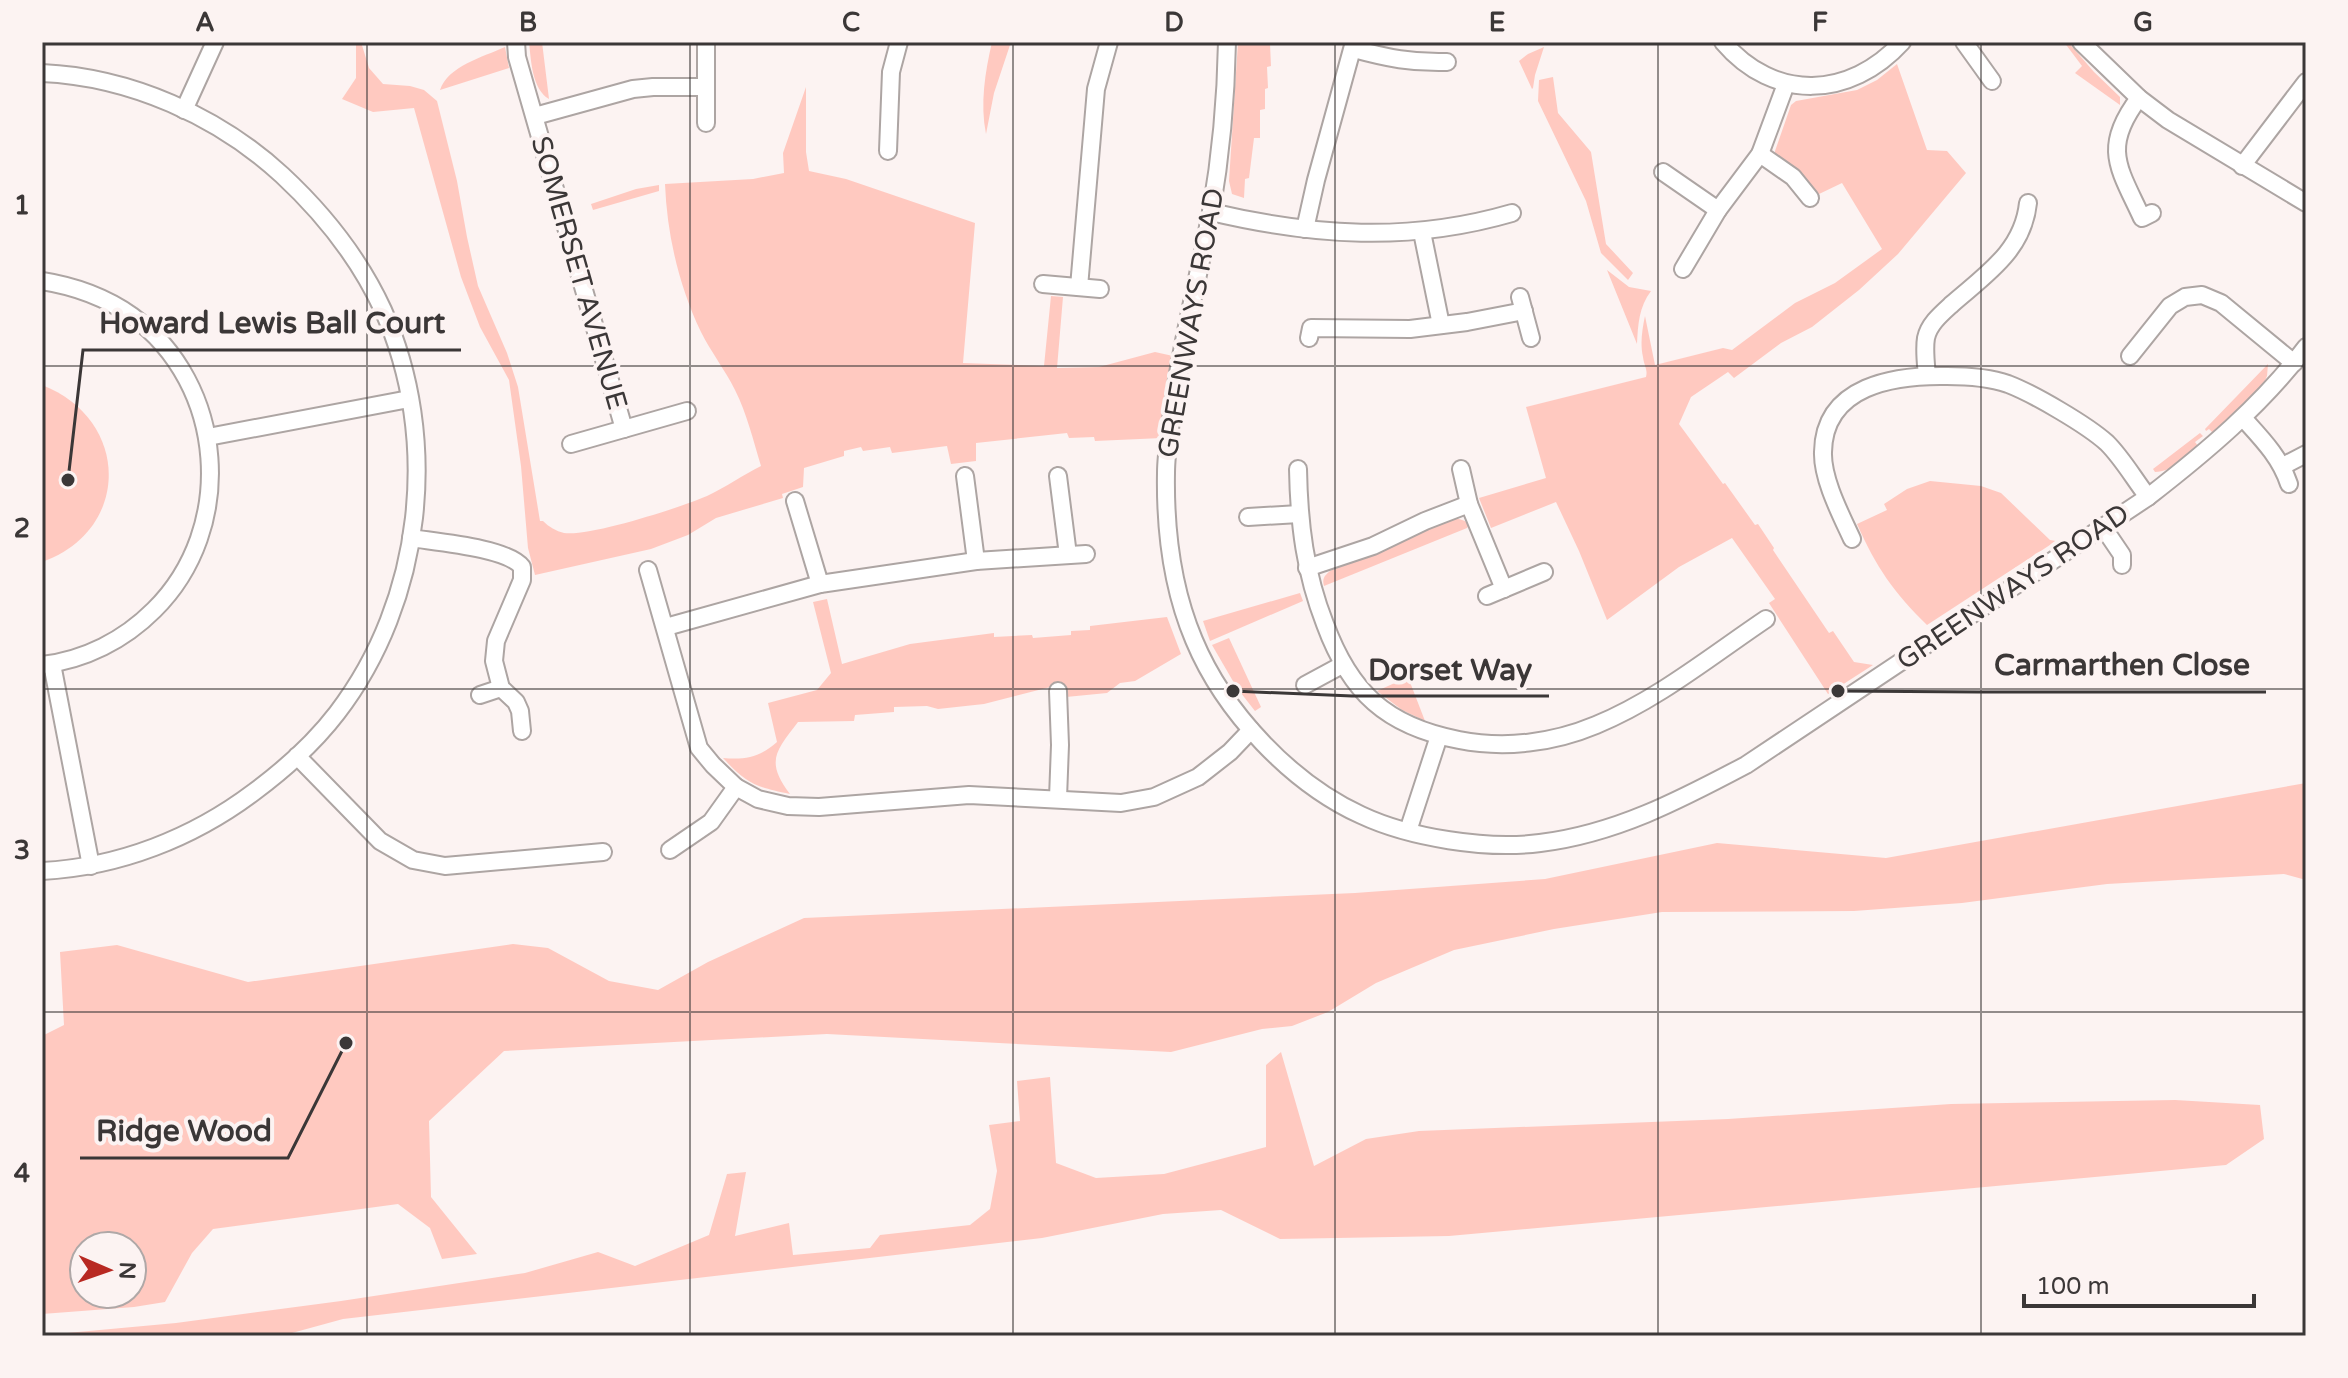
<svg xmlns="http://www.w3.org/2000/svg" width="2348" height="1378" font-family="'Varela Round',sans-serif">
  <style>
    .green { fill: #ffc9c0; fill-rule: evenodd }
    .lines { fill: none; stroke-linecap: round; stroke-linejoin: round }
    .minor-casing { stroke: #ada5a3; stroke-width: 20 }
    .minor { stroke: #fff; stroke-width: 16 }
    .grid { fill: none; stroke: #3b3737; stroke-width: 2; stroke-opacity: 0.55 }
    .labels { text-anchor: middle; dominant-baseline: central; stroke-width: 8; stroke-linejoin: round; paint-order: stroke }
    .street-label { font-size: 28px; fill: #3b3737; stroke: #fcf3f2 }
    .leader { fill: none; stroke: #3b3737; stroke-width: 3 }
    .callout-dot { fill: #3b3737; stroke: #fcf3f2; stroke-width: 3 }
    .callout-label { font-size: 30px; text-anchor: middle; font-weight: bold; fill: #3b3737; stroke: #fcf3f2; stroke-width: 8; stroke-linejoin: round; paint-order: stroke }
    .neatline { fill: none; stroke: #3b3737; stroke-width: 3 }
    .grid-label { font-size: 26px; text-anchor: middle; font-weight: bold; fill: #3b3737 }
  </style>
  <rect width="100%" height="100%" fill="#fcf3f2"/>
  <g class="green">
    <path d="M356 42H361L369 68 383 84 410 86 424 90 437 101 457 181 467 237 478 286 507 353 518 387 540 521H543C549 527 556 531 564 533 589 537 682 507 707 496 726 487 743 475 761 466 753 440 747 414 735 390 725 370 711 352 701 332 679 286 667 235 665 184L753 179 784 173 783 153 806 87V152L809 171 846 179 975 223 963 363 1044 366 1051 296 1063 297 1057 368 1099 367 1155 352 1173 356 1164 407 1162 438 1095 441 1094 437 1069 438 1067 433 976 443V461L951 464 947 446 892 453 890 447 863 451 861 447 844 451V456L804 468 803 487 782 494 783 498 716 518 688 535 651 549 535 575 528 548 521 466 509 380 480 327 461 277 414 108 373 112 342 99 356 78Z"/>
    <path d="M529 42H542L549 99C532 89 531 60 529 42Z"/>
    <path d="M992 42H1011L994 93 986 134C980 103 985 73 992 42Z"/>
    <path d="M1238 42 1276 43 1270 44 1271 66 1267 67 1268 88 1265 89V109L1260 110V138H1254L1249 178 1245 179 1244 198 1232 194 1229 181Z"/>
    <path d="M2064 42H2068L2094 72 2120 97V105L2075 73 2082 66Z"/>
    <path d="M505 47 509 68 440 90C448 66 483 57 505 47Z"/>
    <path d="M1544 47 1535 75 1533 88 1532 89 1519 61 1528 54Z"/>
    <path d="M1897 64 1927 150 1947 151 1966 173 1898 254 1859 290 1812 327 1781 343 1734 378 1728 372 1691 397 1679 424 1723 484 1725 483 1755 525 1758 524 1774 548 1773 550 1829 633 1833 631 1854 662 1873 665 1828 694 1769 603 1775 599 1732 538 1679 567 1607 620 1579 551 1556 502 1491 528 1479 498 1546 478 1526 407 1646 377C1648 369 1644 366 1643 357 1640 344 1642 330 1645 316L1655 365 1723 348 1732 350 1795 303 1835 283 1882 249 1842 183 1817 195 1775 156V151L1791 105 1796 101 1857 90 1877 80Z"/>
    <path d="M1553 77 1558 113 1591 152 1606 244 1633 273 1628 280 1601 253 1586 201 1538 101 1539 80Z"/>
    <path d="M659 185V191L593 210 591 204 636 189Z"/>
    <path d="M1607 270 1629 287 1651 291C1639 307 1638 324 1637 344Z"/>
    <path d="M2268 364 2267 376 2264 383 2213 433 2209 429 2206 431 2205 429Z"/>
    <path d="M42 385C130 419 132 530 42 562Z"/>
    <path d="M2200 433 2203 436 2195 442 2198 446C2185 457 2172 472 2155 472L2153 469Z"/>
    <path d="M1930 481 1981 486 2001 493 2050 540 2056 541 1927 625C1894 593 1876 567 1857 524L1887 510 1884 504 1907 489Z"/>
    <path d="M1453 517 1465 521 1469 525 1467 528 1324 586C1322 579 1324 576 1330 571Z"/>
    <path d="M1300 593 1303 601 1210 641 1203 621Z"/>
    <path d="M827 599 842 664 910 644 994 633V637L1032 635 1033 638 1071 635V631L1090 630V626L1167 617 1181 654 1135 681 1120 683 1107 693 1066 697 1062 684 984 704 938 709 927 706 894 707V712L855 715 854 721 798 722C776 751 765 761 790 794 756 787 747 784 723 758 746 760 760 757 777 742L768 703 817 690 831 673 813 602Z"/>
    <path d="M1229 638 1261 707 1255 711 1237 688 1212 645Z"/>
    <path d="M1408 677 1425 721 1402 710 1377 691Z"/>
    <path d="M2306 783V880L2284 874 2107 884 1962 903 1854 911 1662 912 1554 929 1454 950 1376 983 1328 1012 1292 1026 1262 1029 1171 1052 827 1034 504 1051 429 1121 431 1197 477 1254 442 1259 430 1228 398 1204 213 1229 192 1253 165 1302 134 1307 42 1314V1036L64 1025 60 952 117 945 248 982 513 944 548 948 609 981 658 990 708 962 804 918 1355 893 1545 879 1717 843 1886 858ZM84 1246H132V1294H84Z"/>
    <path d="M1281 1052 1314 1166 1366 1139 1419 1131 1728 1119 1951 1104 2175 1100 2260 1105 2264 1139 2226 1165 1449 1236 1280 1239 1221 1210 1163 1214 1042 1238 343 1319 281 1336H42V1333H67L176 1323 341 1301 525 1273 598 1252 635 1266 709 1235 727 1174 746 1172 735 1236 789 1223 793 1255 870 1248 880 1235 970 1225 990 1209 997 1171 989 1125 1020 1121 1017 1081 1050 1077 1056 1163 1096 1178 1164 1174 1266 1147V1065Z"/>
  </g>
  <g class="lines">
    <g class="minor-casing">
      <g id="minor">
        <path d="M516 42 517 57 624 429"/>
        <path d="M1227 42C1226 99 1221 155 1211 212 1197 284 1178 356 1170 429 1168 444 1166 459 1166 473 1165 530 1172 588 1194 640 1224 712 1291 783 1361 815 1410 838 1487 850 1540 843 1615 834 1680 800 1746 765L2148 497C2206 452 2261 406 2306 347"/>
        <path d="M1723 42C1774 102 1850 99 1902 42"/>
        <path d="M1964 42 1992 81"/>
        <path d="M2081 42 2139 98 2168 120 2306 203"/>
        <path d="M1354 49C1387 58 1412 63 1447 62"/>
        <path d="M42 73C130 77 218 116 282 175 324 214 359 258 383 310 441 439 423 601 337 713 314 743 285 769 254 792 193 838 119 867 42 871"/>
        <path d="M2139 98C2101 148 2119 168 2142 218L2152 213"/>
        <path d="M184 110 215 42"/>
        <path d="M535 116 633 89 653 87H706"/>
        <path d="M706 123V44"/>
        <path d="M888 151 891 72 899 42"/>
        <path d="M1760 154 1793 177 1810 198"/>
        <path d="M2242 166 2306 82"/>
        <path d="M1663 172 1718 210"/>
        <path d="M1211 212C1313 236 1409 243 1512 213"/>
        <path d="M1305 229 1316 180 1354 42"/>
        <path d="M1422 232 1441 325"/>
        <path d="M1683 269 1718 210 1760 154 1786 84"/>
        <path d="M42 281C74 286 105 297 132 316 226 384 237 528 154 610 124 640 85 660 42 665"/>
        <path d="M1043 284 1100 289"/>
        <path d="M1079 287 1096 89 1109 42"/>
        <path d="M1520 297 1531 338"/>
        <path d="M1309 338 1311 328 1410 329 1467 322 1524 311"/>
        <path d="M2130 356 2170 306 2185 297 2202 295 2221 303 2294 363"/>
        <path d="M1927 376C1926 364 1924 350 1926 338 1929 324 1941 314 1952 304 1985 275 2023 251 2028 203"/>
        <path d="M2243 418C2262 439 2280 457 2289 484"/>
        <path d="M208 437 409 399"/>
        <path d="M571 444 687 411"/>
        <path d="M2283 466 2306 454"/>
        <path d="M1298 469C1299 524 1305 573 1325 624 1350 692 1386 726 1459 740 1505 749 1553 743 1596 725 1657 700 1711 656 1766 619"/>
        <path d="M1461 469 1469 504 1504 589"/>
        <path d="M965 476 976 561"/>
        <path d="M1058 476 1068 555"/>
        <path d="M795 501 820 584"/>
        <path d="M1248 517 1299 514"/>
        <path d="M2103 527 2122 555V565"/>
        <path d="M411 538C436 542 508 548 522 567V580L496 641 494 661 501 688 516 702 520 711 522 731"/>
        <path d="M1852 539C1841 515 1822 479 1823 452 1824 385 1895 375 1947 376 1968 376 1988 377 2008 384 2034 394 2087 425 2107 443 2123 459 2134 479 2148 497"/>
        <path d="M1307 568 1373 546 1425 521 1469 504"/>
        <path d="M648 570 699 748 713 765 736 787 758 799 788 806 819 807 969 795 1121 803 1154 797 1198 777 1230 752 1251 730"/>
        <path d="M1487 596 1544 572"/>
        <path d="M666 627 820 584 976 561 1086 554"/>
        <path d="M52 664 91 866"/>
        <path d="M1305 685 1342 665"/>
        <path d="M1058 691 1060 745 1058 798"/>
        <path d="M480 695 501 688"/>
        <path d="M297 756 380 841 413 860 445 866 603 852"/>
        <path d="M1408 831 1439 736"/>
        <path d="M670 850 711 822 736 787"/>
      </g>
    </g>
    <use href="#minor" class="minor"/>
  </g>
  <path class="grid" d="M367 42V1336M690 42V1336M1013 42V1336M1335 42V1336M1658 42V1336M1981 42V1336M42 366H2306M42 689H2306M42 1012H2306"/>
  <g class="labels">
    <g class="street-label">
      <text transform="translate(579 273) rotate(74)">SOMERSET AVENUE</text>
      <text transform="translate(1191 323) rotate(-80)">GREENWAYS ROAD</text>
      <text transform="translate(2013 587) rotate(-34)">GREENWAYS ROAD</text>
    </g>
  </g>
  <path class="leader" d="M68 480L83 350H461M1838 691L1978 692H2266M1233 691L1352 696H1549M346 1043L288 1158H80"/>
  <g class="callout-dot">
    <circle cx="68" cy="480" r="8"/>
    <circle cx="1838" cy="691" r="8"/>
    <circle cx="1233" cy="691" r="8"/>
    <circle cx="346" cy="1043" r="8"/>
  </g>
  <g class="callout-label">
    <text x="272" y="333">Howard Lewis Ball Court</text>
    <text x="2122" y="675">Carmarthen Close</text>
    <text x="1450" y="680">Dorset Way</text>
    <text x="184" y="1141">Ridge Wood</text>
  </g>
  <rect width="2348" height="1378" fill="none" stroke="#fcf3f2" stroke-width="88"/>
  <g transform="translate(108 1270) rotate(92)"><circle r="38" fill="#fcf3f2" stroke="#afa8a7" stroke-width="2"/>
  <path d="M0-6L14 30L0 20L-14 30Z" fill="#b82922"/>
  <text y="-12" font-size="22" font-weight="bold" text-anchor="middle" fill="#3b3737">N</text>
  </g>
  <path d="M2024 1294v12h230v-12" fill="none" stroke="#3b3737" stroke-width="4"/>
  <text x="2036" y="1294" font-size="24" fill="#3b3737" stroke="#fcf3f2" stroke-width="6" paint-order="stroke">100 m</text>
  <rect x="44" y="44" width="2260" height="1290" class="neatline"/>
  <g class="grid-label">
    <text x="205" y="31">A</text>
    <text x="528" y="31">B</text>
    <text x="851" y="31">C</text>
    <text x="1174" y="31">D</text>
    <text x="1497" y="31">E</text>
    <text x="1820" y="31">F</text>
    <text x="2143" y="31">G</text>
    <text x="22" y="214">1</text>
    <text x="22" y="537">2</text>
    <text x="22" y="859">3</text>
    <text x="22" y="1182">4</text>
  </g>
</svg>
